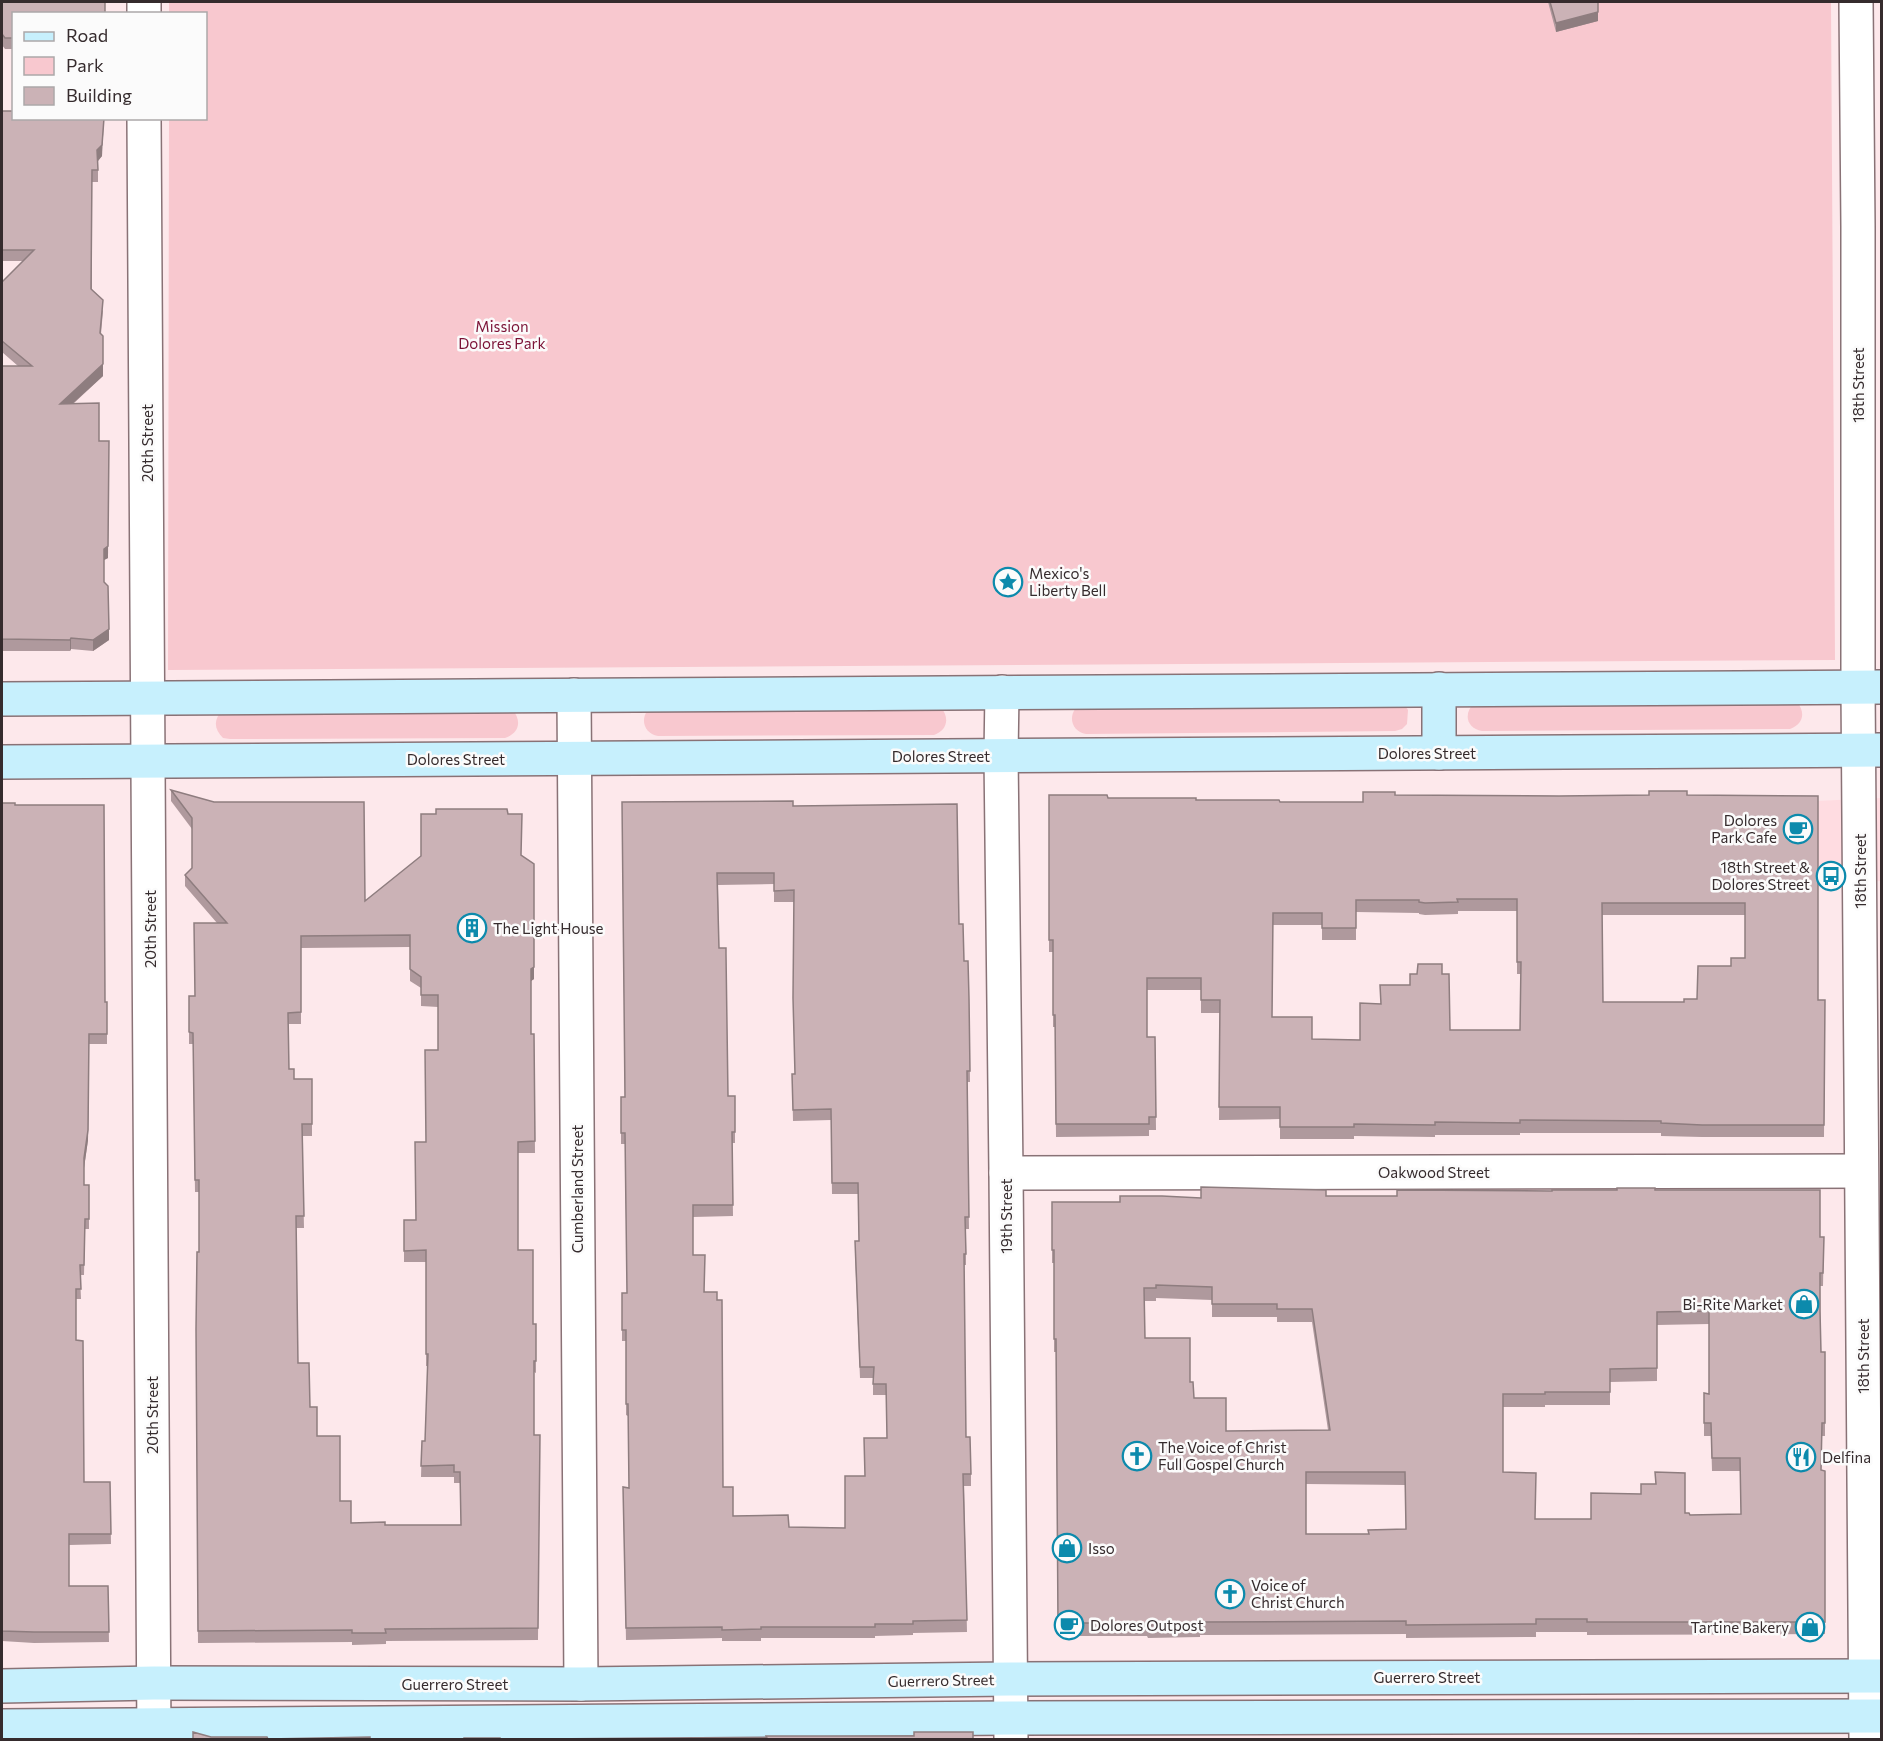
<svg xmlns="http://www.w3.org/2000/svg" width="1883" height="1741" font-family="Commissioner,sans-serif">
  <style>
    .built { fill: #ffdce1 }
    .green { fill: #f8c8cf }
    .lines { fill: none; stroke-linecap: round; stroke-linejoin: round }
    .minor-casing { stroke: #897276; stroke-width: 36 }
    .tertiary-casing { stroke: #897276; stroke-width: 36 }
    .secondary-casing { stroke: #897276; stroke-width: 36 }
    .minor { stroke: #fff; stroke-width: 33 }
    .tertiary { stroke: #fff; stroke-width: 33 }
    .secondary { stroke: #c7f0fd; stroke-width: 33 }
    .wall { fill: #af999d; fill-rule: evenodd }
    .shaded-wall { fill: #8e7d7f }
    .building { fill: #cbb2b6; stroke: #8e7d7f; stroke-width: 1.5; fill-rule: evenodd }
    .labels { text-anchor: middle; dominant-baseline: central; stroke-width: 5; stroke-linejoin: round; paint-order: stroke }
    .park-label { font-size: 15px; fill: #7b1236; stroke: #fbfbfb }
    .street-label { font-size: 15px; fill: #352b2d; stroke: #fbfbfb }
    .poi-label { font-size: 15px; fill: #352b2d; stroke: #fbfbfb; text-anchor: start }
  </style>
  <rect width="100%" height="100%" fill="#fde8eb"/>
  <path class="built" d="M1881 798V881L1773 886 1771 803Z"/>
  <g class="green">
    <path d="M169 2H1831L1835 660 168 670 169 119 206 118V14L169 13Z"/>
    <path d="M1475 702H1797C1806 713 1803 724 1790 729L1482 731C1466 728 1463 713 1475 702Z"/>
    <path d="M1403 703 1408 710 1407 724 1402 729 1395 731 1086 734C1071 731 1067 715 1079 705Z"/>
    <path d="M651 707H941C950 719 947 730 934 735L658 736C643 733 639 717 651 707Z"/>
    <path d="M223 710H513C522 722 519 733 505 738L230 739 223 738C214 729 213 719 223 710Z"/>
  </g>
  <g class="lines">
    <g class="minor-casing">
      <g id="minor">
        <path d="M144 2V14"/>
        <path d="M144 118 154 1740"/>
        <path d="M1002 692 1001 755 1006 1173 1011 1740"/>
        <path d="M574 695 581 1684"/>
        <path d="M1006 1173 1861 1171"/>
      </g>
    </g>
    <g class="tertiary-casing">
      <path id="tertiary" d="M1856 2 1858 227V687L1866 1740"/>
    </g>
    <g class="secondary-casing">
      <g id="secondary">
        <path d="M2 699 1882 687"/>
        <path d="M1439 753V689"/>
        <path d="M2 762 1882 750"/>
        <path d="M2 1686 154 1683 581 1684 1010 1679 1882 1676"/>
        <path d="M2 1726 1010 1718 1882 1716"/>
      </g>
    </g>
    <use href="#minor" class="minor"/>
    <use href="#tertiary" class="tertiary"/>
    <use href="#secondary" class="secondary"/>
  </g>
  <g class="wall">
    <path d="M2 2 14 14V49H5L2 45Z"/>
    <path d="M1548 2H1598V21L1556 32Z"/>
    <path d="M2 111 102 156 98 161V182H92V289L103 311 101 334 103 336V376L73 404 99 441 108 558 104 560V582L109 640 93 651 71 649 70 651H2V366H18L2 352V282L23 261H2Z"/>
    <path d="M171 790 365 901 508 814 521 855 534 979 531 981V1034H534L535 1153H518V1250L533 1324H536V1373L534 1372V1435H540L538 1640 386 1641V1644L352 1645V1642L198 1643 196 1329 199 1252V1192H195L193 1044H189V996H195L217 923 185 886V875L192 868V829L171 801ZM410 947V981L421 988V1006L438 1007V1050L416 1220H404V1262H426V1366H428L425 1441H422L421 1477H454V1483H460L461 1525H385L351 1523 340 1501 317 1436 298 1363 296 1228H304L302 1136H312V1091L294 1079 289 1069 288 1024H301V948Z"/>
    <path d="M1049 795 1108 798 1280 802H1363L1395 795 1559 796 1687 795 1818 1000H1825L1824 1137H1702L1661 1136V1133H1520V1135H1435V1137L1354 1136V1139H1280V1119L1219 1120 1220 1013H1201V990H1147V1037H1155L1156 1130H1149V1136L1056 1137 1055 1027H1053V952H1049ZM1458 911H1517V974H1521L1520 1030H1450L1442 974 1410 985 1380 1004 1360 1040 1312 1039 1272 1017 1273 925H1322V940H1356V912L1419 913V914L1425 915 1458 914ZM1602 915H1745V958L1731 966 1697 999 1684 1002H1603Z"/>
    <path d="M622 802 793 806 959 924 969 998 970 1082H967L969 1229H966V1265H964L966 1437 971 1474V1486H964L967 1632 913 1633V1635L875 1636V1638H761V1641H722V1638L626 1640 623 1487 629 1488 628 1416 626 1415V1341H622V1293H627L625 1144H621V1108L625 1097ZM774 884V902H794L795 1074H792L793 1121 831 1120 832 1194H858L859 1241 855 1253 860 1378H873V1395H886L887 1438 865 1476 845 1528 789 1527 733 1516 723 1487 705 1292 693 1255V1217L733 1216 732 1143H735V1096H728L719 948 718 885Z"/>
    <path d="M2 803 15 805 105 1002H107V1044H89L88 1140 84 1168V1185H89V1229H85L84 1275H80L81 1299H76V1340L84 1482H110L111 1544 69 1545V1586H108L109 1642 34 1643 2 1641Z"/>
    <path d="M1655 1190 1820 1237H1824L1823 1286H1820L1821 1352H1825V1436H1822L1821 1470 1825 1471V1634L1587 1635V1632H1536V1637L1406 1638V1634L1200 1635V1637L1148 1638 1147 1636H1058L1056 1352H1054V1263H1052V1202H1120L1201 1198 1326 1196H1397L1552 1191ZM1156 1298 1212 1300V1317H1277V1322H1312L1328 1430 1226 1431 1194 1398 1190 1382 1145 1338 1144 1301H1156ZM1709 1324V1394L1704 1393V1436H1711L1712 1471H1740L1741 1514 1690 1515 1685 1513 1591 1519H1535L1503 1472V1407H1545V1405H1610V1382L1657 1381V1325ZM1306 1484 1405 1485 1406 1529 1368 1534H1306Z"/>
  </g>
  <g class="shaded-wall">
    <path d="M1598 12V21L1556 32V23Z"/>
    <path d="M104 118 102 156 97 162V150Z"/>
    <path d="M103 364V376L60 415V404Z"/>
    <path d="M109 441 108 558 104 560V549Z"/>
    <path d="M109 629V640L93 651V640Z"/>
    <path d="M71 638V649L70 651V640Z"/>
    <path d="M534 967V979L531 981V969Z"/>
    <path d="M89 1044 88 1140 84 1168Z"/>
  </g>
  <g class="building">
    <path d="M2 2H105V14H14V38H5L2 34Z"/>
    <path d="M1550 2H1598V12L1556 23Z"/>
    <path d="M2 111H14V118H104L102 145 97 150 98 170H92L91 289 103 300 100 333 103 336V364L60 404 99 403V441H109L108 546 104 549V582L108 586 109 629 93 640 71 638 70 640 2 639V366H32L2 341V282L34 250H2Z"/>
    <path d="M171 790 214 802H364L365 901 421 856V814H436V809H507L508 814H522L521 855 534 864V967L531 969V1034H534L535 1141 518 1142V1250H533V1324H536V1361H534V1435H540L538 1628 385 1629 386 1633H352V1630L198 1631 196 1329 197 1252H199V1180H195L193 1033 189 1032V996H195L194 923H227L185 875 192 868V818ZM410 935V969L421 977V995H438V1050H425L426 1142H415L416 1220H404V1251L426 1250V1354H428L425 1441H422L421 1466 454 1465V1472H460L461 1525H385V1522L351 1523V1501H340V1436H317V1407H310L309 1363H298L296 1216H304L302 1124H312V1079H294V1069H289L288 1013 301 1012V936Z"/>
    <path d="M1649 791H1687V795L1818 796V1000H1825L1824 1125H1702L1661 1123V1121L1520 1120V1123L1435 1122V1125L1354 1124V1127H1280V1107H1219L1220 1000H1201V978H1147V1037H1155L1156 1117H1149V1124H1056L1055 1015H1053V940H1049V795H1107L1108 798H1196V800H1279L1280 802H1363V792H1395V795L1559 796 1649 795ZM1457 899H1517V962H1521L1520 1030H1450L1449 974H1442V964H1418L1417 974H1410V985H1380L1381 1004 1360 1003V1040L1312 1039V1017H1272L1273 913H1322V928H1356V900H1419V902L1425 903 1458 902ZM1602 903H1745V958H1731V966H1698L1697 999H1684V1002H1603Z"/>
    <path d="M793 801V806L957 804 959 924H963L964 961H968L969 998 970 1071H967L969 1217H965L966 1254H964L966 1437H970L971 1474H963L967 1620 913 1621V1624H875V1627H761V1629L722 1630V1627L626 1628 623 1487 629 1488 628 1404H626V1330H622V1293H627L625 1133H621V1097H625L622 802ZM717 873H774V891L794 890 793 998 795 1074H792L793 1110 831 1109 832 1183H858L859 1241H855L860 1367H874L873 1384H886L887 1438H864L865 1476H845V1528L789 1527 788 1515 733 1516V1487H723L722 1300H717V1292H704L705 1255H693V1205H733L732 1132H735V1096H728L726 954V948H719Z"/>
    <path d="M2 803H15V805H104L105 1002H107V1034H89L88 1130 84 1158V1185H89V1219H85L84 1265H80L81 1289H76V1340L83 1341 84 1482H110L111 1534H69V1586H108L109 1632H34L2 1631Z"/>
    <path d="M1201 1187 1326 1190V1196H1397V1190L1552 1191V1190H1617V1188H1655V1190H1820V1237H1824L1823 1273H1820V1311L1821 1352H1825V1423H1822L1821 1470 1825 1471V1622H1587V1619H1536V1624L1406 1625V1621L1200 1622V1624L1148 1625 1147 1623H1058L1056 1339H1054V1250H1052V1202H1120V1196H1162L1201 1198ZM1156 1285 1212 1287V1304H1277V1309H1312L1330 1430 1226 1431V1398H1194L1193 1382H1190V1338H1145L1144 1288H1156ZM1709 1311V1394L1704 1393V1423H1711L1712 1458H1740L1741 1514 1690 1515 1689 1513H1685V1473L1655 1472 1656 1484H1641V1494L1591 1493V1519H1535L1536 1473 1503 1472V1394H1545V1392H1610V1369L1657 1368V1312ZM1306 1472H1405L1406 1529 1368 1530 1369 1534H1306Z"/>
    <path d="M193 1732 211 1737H267L268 1739 370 1737V1740H193Z"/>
    <path d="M914 1732H973V1740H694L693 1738H767L766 1736H914Z"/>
    <rect x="464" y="1738" width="36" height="2"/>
    <path d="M1709 1739H1822V1740Z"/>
  </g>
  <defs>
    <g id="sight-ring" transform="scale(1.5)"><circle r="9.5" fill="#fbfbfb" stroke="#0c8aac" stroke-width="1.5"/><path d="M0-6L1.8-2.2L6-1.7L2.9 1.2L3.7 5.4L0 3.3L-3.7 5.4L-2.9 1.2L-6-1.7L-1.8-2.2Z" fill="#0c8aac"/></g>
    <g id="cafe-ring" transform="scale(1.5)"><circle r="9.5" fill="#fbfbfb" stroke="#0c8aac" stroke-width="1.5"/><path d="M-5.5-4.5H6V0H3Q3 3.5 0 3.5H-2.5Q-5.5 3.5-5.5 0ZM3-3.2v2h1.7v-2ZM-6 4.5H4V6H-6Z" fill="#0c8aac"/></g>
    <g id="bus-ring" transform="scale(1.5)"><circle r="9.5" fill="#fbfbfb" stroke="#0c8aac" stroke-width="1.5"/><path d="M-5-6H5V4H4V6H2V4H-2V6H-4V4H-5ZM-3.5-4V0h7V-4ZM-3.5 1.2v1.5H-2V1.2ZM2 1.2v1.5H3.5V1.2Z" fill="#0c8aac"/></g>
    <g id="building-ring" transform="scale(1.5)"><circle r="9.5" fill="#fbfbfb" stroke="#0c8aac" stroke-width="1.5"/><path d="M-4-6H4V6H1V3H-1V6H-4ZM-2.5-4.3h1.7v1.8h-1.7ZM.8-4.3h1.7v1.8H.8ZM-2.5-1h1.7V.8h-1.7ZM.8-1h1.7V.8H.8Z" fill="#0c8aac"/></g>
    <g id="shop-ring" transform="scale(1.5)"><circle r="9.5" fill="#fbfbfb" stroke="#0c8aac" stroke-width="1.5"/><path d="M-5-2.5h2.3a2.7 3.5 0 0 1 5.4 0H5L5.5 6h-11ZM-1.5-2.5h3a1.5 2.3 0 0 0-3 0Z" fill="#0c8aac"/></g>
    <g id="church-ring" transform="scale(1.5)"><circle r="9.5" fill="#fbfbfb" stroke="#0c8aac" stroke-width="1.5"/><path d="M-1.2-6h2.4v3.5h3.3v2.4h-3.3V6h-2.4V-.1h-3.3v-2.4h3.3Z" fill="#0c8aac"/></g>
    <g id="restaurant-ring" transform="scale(1.5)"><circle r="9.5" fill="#fbfbfb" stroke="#0c8aac" stroke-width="1.5"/><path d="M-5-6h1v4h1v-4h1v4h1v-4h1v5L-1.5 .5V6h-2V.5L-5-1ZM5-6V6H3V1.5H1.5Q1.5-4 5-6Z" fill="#0c8aac"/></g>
  </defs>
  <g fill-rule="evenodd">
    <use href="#sight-ring" x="1008" y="582"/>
    <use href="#cafe-ring" x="1798" y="829"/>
    <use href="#bus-ring" x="1831" y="876"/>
    <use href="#building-ring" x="472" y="928"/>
    <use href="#shop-ring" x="1804" y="1304"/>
    <use href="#church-ring" x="1137" y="1456"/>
    <use href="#restaurant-ring" x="1801" y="1457"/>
    <use href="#shop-ring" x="1067" y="1548"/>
    <use href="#church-ring" x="1230" y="1594"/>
    <use href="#cafe-ring" x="1069" y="1625"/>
    <use href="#shop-ring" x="1810" y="1627"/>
  </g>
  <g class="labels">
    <g class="park-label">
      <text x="502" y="326">Mission<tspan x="502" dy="17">Dolores Park</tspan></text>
    </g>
    <g class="street-label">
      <text transform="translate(1858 385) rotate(-90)">18th Street</text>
      <text transform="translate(147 443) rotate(-90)">20th Street</text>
      <text x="1427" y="753">Dolores Street</text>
      <text x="941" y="756">Dolores Street</text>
      <text x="456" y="759">Dolores Street</text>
      <text transform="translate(1860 871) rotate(-90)">18th Street</text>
      <text transform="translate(150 929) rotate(-90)">20th Street</text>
      <text x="1434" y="1172">Oakwood Street</text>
      <text transform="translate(577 1189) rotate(-90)">Cumberland Street</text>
      <text transform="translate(1006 1216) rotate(-90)">19th Street</text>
      <text transform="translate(1863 1356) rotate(-90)">18th Street</text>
      <text transform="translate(152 1415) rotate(-90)">20th Street</text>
      <text x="1427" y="1677">Guerrero Street</text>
      <text transform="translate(941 1680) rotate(-1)">Guerrero Street</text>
      <text x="455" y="1684">Guerrero Street</text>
    </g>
    <g class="poi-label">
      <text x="1029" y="573">Mexico's<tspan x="1029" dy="17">Liberty Bell</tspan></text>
      <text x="1777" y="820" text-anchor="end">Dolores<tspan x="1777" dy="17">Park Cafe</tspan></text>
      <text x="1810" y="867" text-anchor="end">18th Street &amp;<tspan x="1810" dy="17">Dolores Street</tspan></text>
      <text x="493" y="928">The Light House</text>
      <text x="1783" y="1304" text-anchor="end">Bi-Rite Market</text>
      <text x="1158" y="1447">The Voice of Christ<tspan x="1158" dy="17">Full Gospel Church</tspan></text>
      <text x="1822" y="1457">Delfina</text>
      <text x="1088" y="1548">Isso</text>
      <text x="1251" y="1585">Voice of<tspan x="1251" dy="17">Christ Church</tspan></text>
      <text x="1090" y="1625">Dolores Outpost</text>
      <text x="1789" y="1627" text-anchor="end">Tartine Bakery</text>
    </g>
  </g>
  <rect width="1883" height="1741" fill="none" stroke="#352b2d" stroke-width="6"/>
  <rect x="12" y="12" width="195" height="108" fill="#fbfbfb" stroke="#aca8a9" stroke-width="1.5"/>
  <rect x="24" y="32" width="30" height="9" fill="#c7f0fd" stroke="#aca8a9" stroke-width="1.5"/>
  <text x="66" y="42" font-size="18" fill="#352b2d">Road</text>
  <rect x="24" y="57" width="30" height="18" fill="#f8c8cf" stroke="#aca8a9" stroke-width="1.5"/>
  <text x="66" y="72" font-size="18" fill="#352b2d">Park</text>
  <rect x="24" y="87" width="30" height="18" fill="#cbb2b6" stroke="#aca8a9" stroke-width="1.5"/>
  <text x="66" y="102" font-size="18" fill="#352b2d">Building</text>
</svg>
